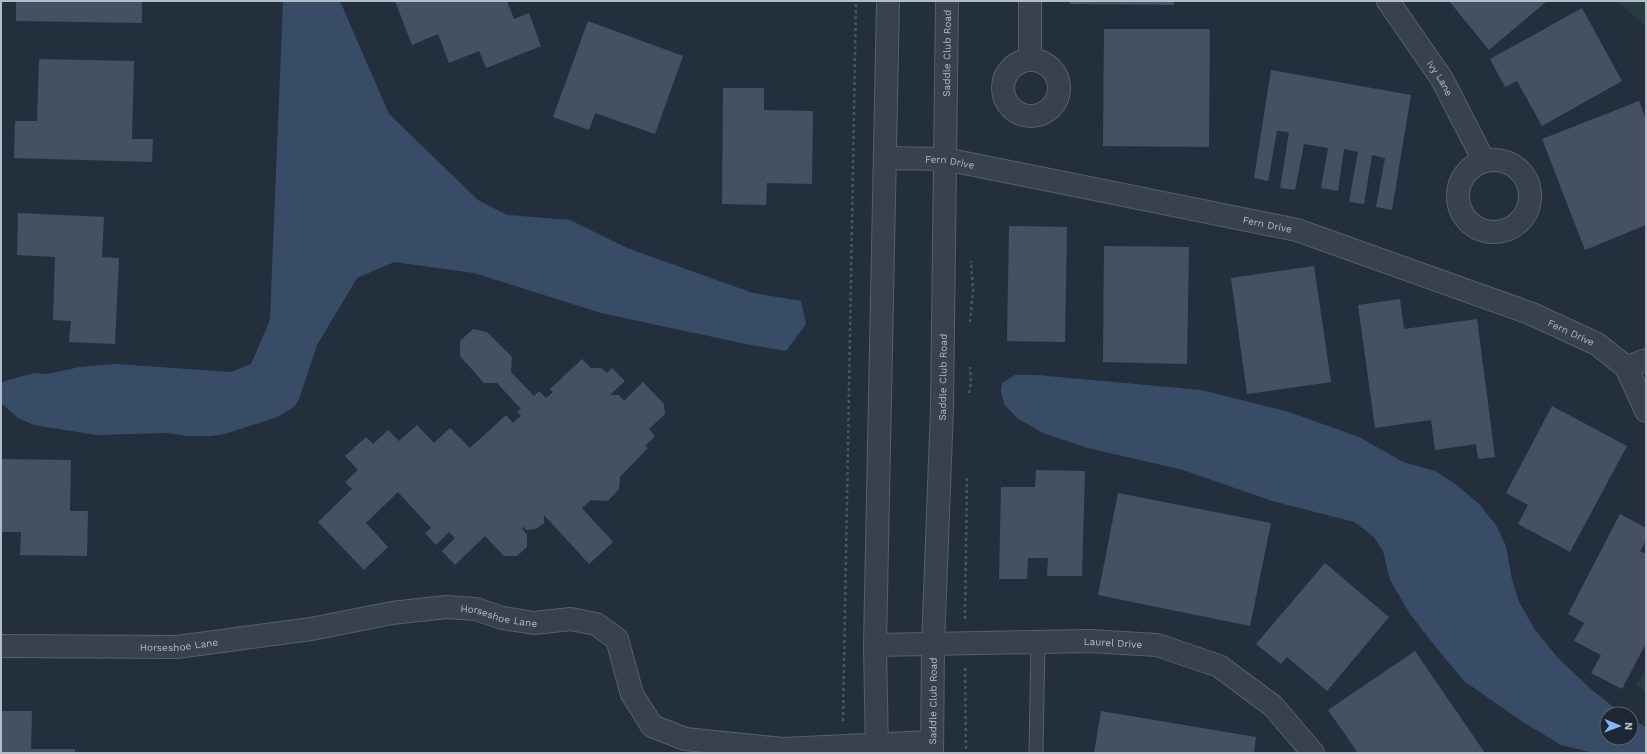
<svg xmlns="http://www.w3.org/2000/svg" width="1647" height="754" font-family="'Work Sans',sans-serif">
  <style>
    .green { fill: #263c3f }
    .water { fill: #394c67 }
    .building { fill: #455162 }
    .lines { fill: none; stroke-linecap: round; stroke-linejoin: round }
    .service-casing { stroke: #565f6c; stroke-width: 15 }
    .minor-casing { stroke: #565f6c; stroke-width: 24 }
    .tertiary-casing { stroke: #565f6c; stroke-width: 24 }
    .path { stroke: #44595c; stroke-width: 2.5; stroke-dasharray: 3 3; stroke-linecap: butt }
    .service { stroke: #38414e; stroke-width: 13 }
    .minor { stroke: #38414e; stroke-width: 22 }
    .tertiary { stroke: #38414e; stroke-width: 22 }
    .labels { text-anchor: middle; dominant-baseline: central; stroke-width: 4; stroke-linejoin: round; paint-order: stroke }
    .street-label { font-size: 10px; fill: #b4bcc9; stroke: #1d2633 }
  </style>
  <rect width="100%" height="100%" fill="#242f3e"/>
  <g class="green">
    <path d="M1616 1H1646V26Z"/>
    <path d="M1646 671V692L1636 684Z"/>
  </g>
  <g class="water">
    <path d="M283 1H340L389 114 478 200 507 215 570 220 627 248 753 293 801 301 806 324 786 351 746 344 601 313 474 273 394 262 357 278 317 345 299 399 294 407 277 417 225 434 210 436H188L167 433 96 435 34 425 18 418 1 403V384L5 381 34 373 47 374 80 367 116 364 231 372 251 364 270 320Z"/>
    <path d="M1015 375H1037L1201 390 1289 412 1359 437 1403 462 1435 471 1457 485 1479 504 1496 525 1506 546 1512 580 1519 602 1535 630 1558 658 1591 689 1622 714H1607V738H1631V719L1646 727V752L1643 753H1594L1561 745 1520 720 1464 681 1438 650 1410 614 1390 580 1383 551 1373 536 1354 522 1272 501 1183 470 1088 448 1043 433 1017 418 1004 404 1001 391 1002 383Z"/>
  </g>
  <g class="building">
    <path d="M16 1H142V23L16 21Z"/>
    <path d="M395 1H507L514 19 529 13 541 46 486 68 479 51 449 63 438 34 412 45Z"/>
    <path d="M1070 1H1174V5L1070 4Z"/>
    <path d="M1449 1H1547L1489 50Z"/>
    <path d="M1582 8 1622 81 1542 126 1517 81 1505 87 1490 59Z"/>
    <path d="M588 21 683 56 655 134 595 113 589 130 553 117Z"/>
    <path d="M1104 29H1210L1209 147 1103 146Z"/>
    <path d="M39 59 134 61 132 139H153L152 162 14 158 15 121H37Z"/>
    <path d="M1271 70 1411 95 1392 210 1376 207 1385 158 1372 155 1364 204 1349 202 1358 152 1344 149 1338 191 1321 188 1328 148 1304 144 1295 190 1280 188 1289 132 1277 131 1268 181 1254 178Z"/>
    <path d="M723 88H764V110L813 111 812 184 767 183 766 205 722 204Z"/>
    <path d="M1639 101 1646 120V225L1585 250 1542 139Z"/>
    <path d="M18 213 104 217 102 257 119 258 115 344 69 342 71 321 53 320 55 257 17 255Z"/>
    <path d="M1009 226 1067 227 1065 342 1007 341Z"/>
    <path d="M1104 246 1189 247 1187 364 1103 362Z"/>
    <path d="M1314 266 1331 382 1247 394 1231 278Z"/>
    <path d="M1400 299 1404 329 1477 319 1495 457 1478 459 1476 444 1435 450 1431 420 1375 428 1358 305Z"/>
    <path d="M473 329 487 332 512 357 511 372 534 396 539 391 546 398 553 392 550 389 582 359 591 368H601L607 373 612 368 625 381 610 395H619L624 401 643 382 664 404 665 414 649 429 655 436 645 446 648 448 620 477 619 489 608 501 591 500 582 508 613 542 589 564 544 515V523L536 529 526 530 524 527 522 528 527 535V547L517 556H504L485 536 455 565 442 551 455 538 449 532 436 545 425 533 431 528 398 492 366 523 388 547 364 570 318 522 352 489 345 482 358 470 345 456 366 437 373 444 388 430 399 441 417 425 434 443 450 428 470 448 506 415 513 423 521 416 517 412 521 409 497 383H484L460 356V341Z"/>
    <path d="M1552 406 1627 446 1570 552 1518 524 1528 505 1506 493Z"/>
    <path d="M1 459 71 460 70 511H88L87 556 20 555 21 532H1Z"/>
    <path d="M1036 470 1085 471 1082 576H1047L1048 558H1028L1027 579H999L1001 487H1035Z"/>
    <path d="M1118 493 1271 523 1250 626 1098 595Z"/>
    <path d="M1620 514 1646 528V540L1640 551 1646 554V643L1622 689 1591 673 1601 655 1574 641 1584 623 1568 614Z"/>
    <path d="M1325 563 1389 617 1327 691 1287 657 1281 664 1256 644Z"/>
    <path d="M1415 651 1485 753H1358L1328 710Z"/>
    <path d="M1 711H32L31 749H75V753H1Z"/>
    <path d="M1101 711 1256 737 1254 753H1094Z"/>
  </g>
  <g class="lines">
    <g class="service-casing">
      <path id="service" d="M1036 753 1038 642"/>
    </g>
    <g class="minor-casing">
      <g id="minor">
        <path d="M1030 1V60"/>
        <path id="s1" d="M1388 1 1442 79 1484 161"/>
        <circle cx="1031" cy="88" r="28"/>
        <path id="s2" d="M885 158 945 159 1297 230 1532 314 1597 344 1626 367 1646 411"/>
        <circle cx="1494" cy="196" r="36"/>
        <path d="M1626 367 1646 360"/>
        <path id="s3" d="M875 645 1090 641 1157 645 1219 666 1273 706 1313 753"/>
        <path id="s4" d="M1 646 177 647 311 629 392 613 446 607 476 609 502 618 534 623 571 619 596 624 617 639 632 694 652 726 685 739 782 749 931 742"/>
      </g>
    </g>
    <g class="tertiary-casing">
      <g id="tertiary">
        <path d="M877 753 875 645 888 1"/>
        <path id="s5" d="M932 753 933 645 942 408 947 1"/>
      </g>
    </g>
    <g class="path">
      <path d="M970 322 973 291 971 261"/>
      <path d="M969 393 971 382 970 367"/>
      <path d="M965 619 967 478"/>
      <path d="M965 668 966 753"/>
      <path d="M843 721 856 1"/>
    </g>
    <use href="#service" class="service"/>
    <use href="#minor" class="minor"/>
    <use href="#tertiary" class="tertiary"/>
  </g>
  <g class="labels">
    <g class="street-label">
      <text stroke="none"><textPath href="#s5" startOffset="700">Saddle Club Road</textPath></text>
      <text stroke="none"><textPath href="#s1" startOffset="93">Ivy Lane</textPath></text>
      <text stroke="none"><textPath href="#s2" startOffset="65">Fern Drive</textPath></text>
      <text stroke="none"><textPath href="#s2" startOffset="389">Fern Drive</textPath></text>
      <text stroke="none"><textPath href="#s2" startOffset="712">Fern Drive</textPath></text>
      <text stroke="none"><textPath href="#s5" startOffset="376">Saddle Club Road</textPath></text>
      <text stroke="none"><textPath href="#s4" startOffset="502">Horseshoe Lane</textPath></text>
      <text stroke="none"><textPath href="#s3" startOffset="238">Laurel Drive</textPath></text>
      <text stroke="none"><textPath href="#s4" startOffset="178">Horseshoe Lane</textPath></text>
      <text stroke="none"><textPath href="#s5" startOffset="52">Saddle Club Road</textPath></text>
    </g>
  </g>
  <rect width="1647" height="754" fill="none" stroke="#b4bcc9" stroke-width="4"/>
  <g transform="translate(1619 726) rotate(91)"><circle r="19" fill="#1d2633" stroke="#59626f"/>
  <path d="M0-3L7 15L0 10L-7 15Z" fill="#8ab4f8"/>
  <text y="-6" font-size="11" font-weight="bold" text-anchor="middle" fill="#b4bcc9">N</text>
  </g>
</svg>
